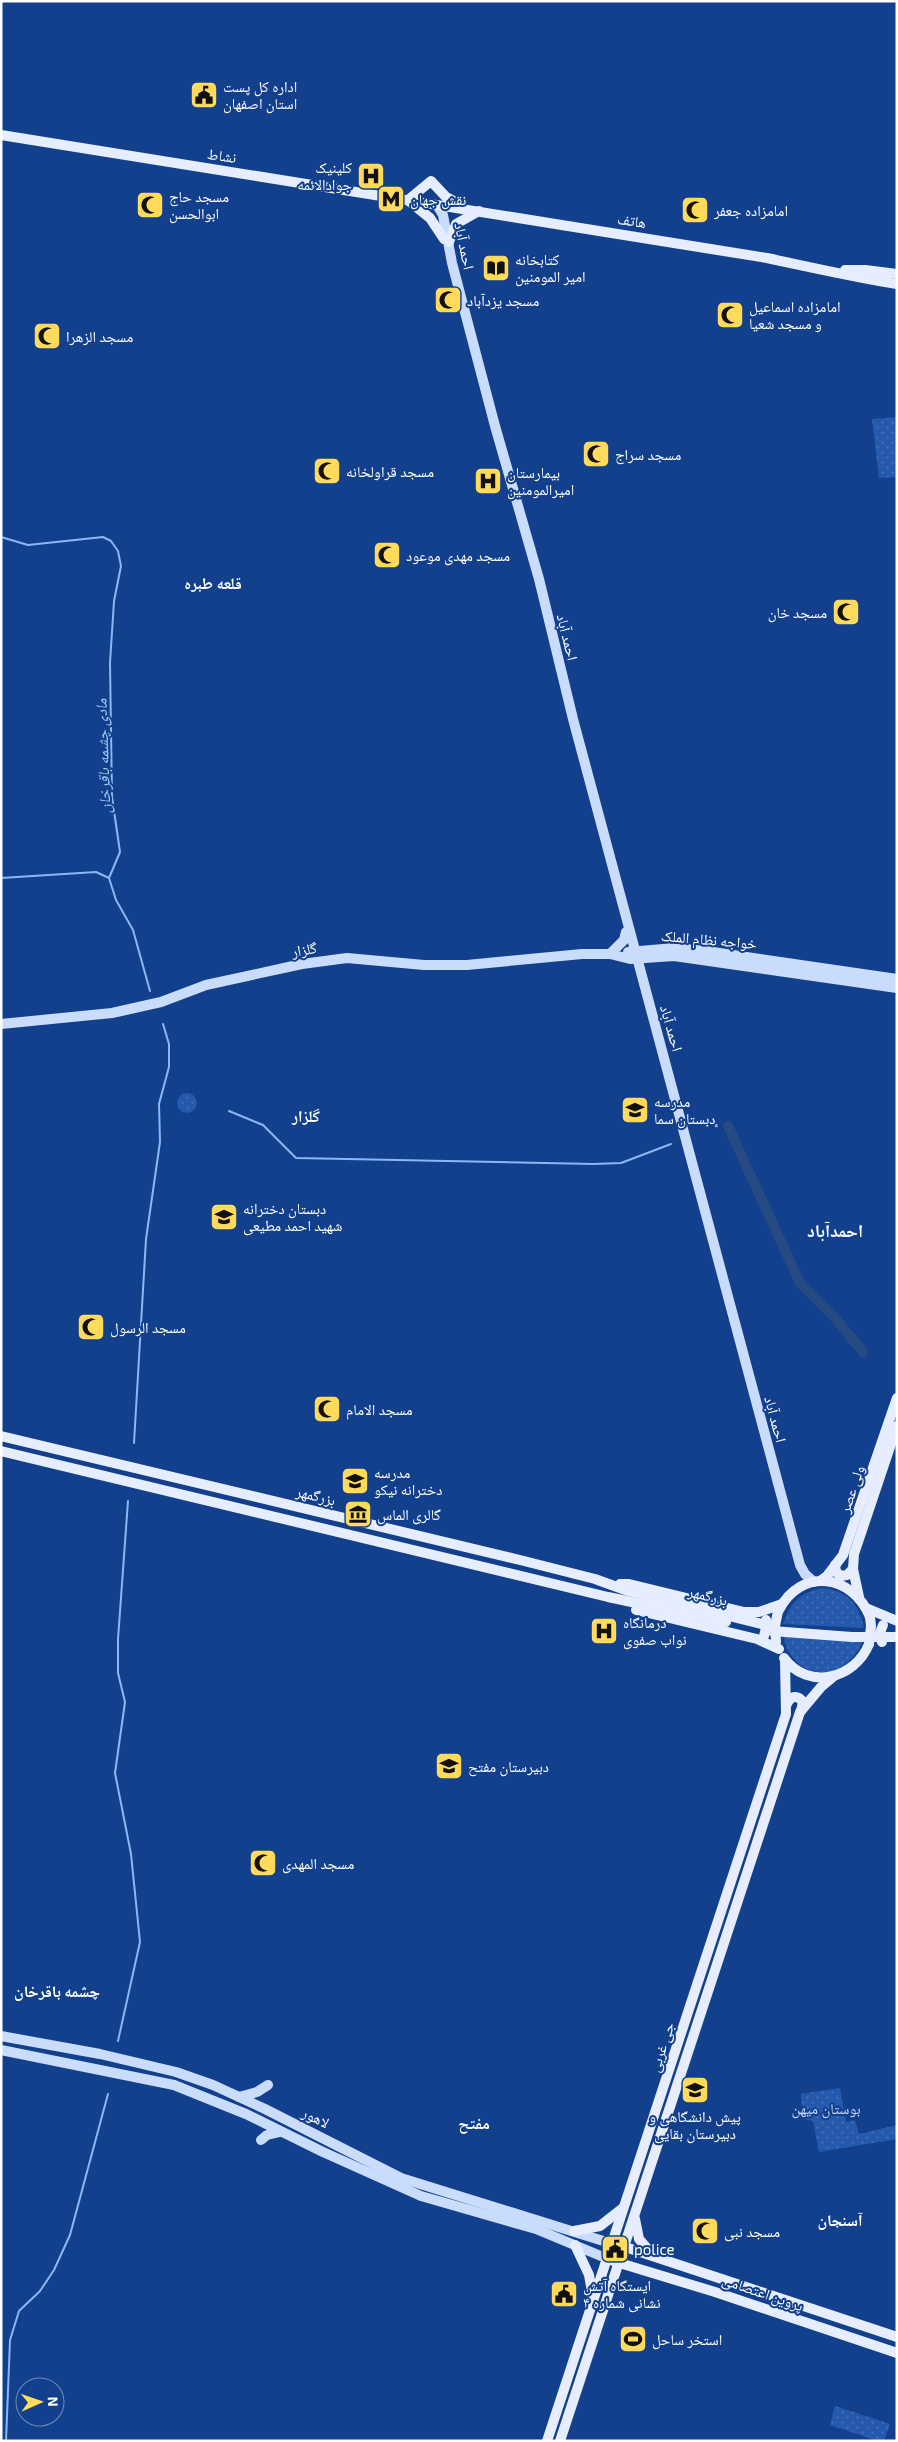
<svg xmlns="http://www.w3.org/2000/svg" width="898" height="2442" font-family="'Exo 2','Noto Naskh Arabic',sans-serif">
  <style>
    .green { fill: url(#green-dots) }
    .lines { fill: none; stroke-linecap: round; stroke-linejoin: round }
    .stream { stroke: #8db6f4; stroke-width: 2 }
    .river { stroke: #284a82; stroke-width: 10 }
    .secondary { stroke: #cadcfb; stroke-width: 10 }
    .primary { stroke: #e5edff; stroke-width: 10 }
    .primary-bridge { stroke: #e5edff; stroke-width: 10 }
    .labels { text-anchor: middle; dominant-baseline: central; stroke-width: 4; stroke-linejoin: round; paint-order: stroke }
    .poi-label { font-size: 15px; fill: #fff; stroke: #13408c; text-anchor: start }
    .street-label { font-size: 15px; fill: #fff; stroke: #13408c }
    .park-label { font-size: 15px; fill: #c2d9fc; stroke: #13408c }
    .neighbourhood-label { font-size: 16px; font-weight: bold; fill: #fff; stroke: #13408c }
    .water-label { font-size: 16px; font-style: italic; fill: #a7c7f8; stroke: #13408c }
    .quarter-label { font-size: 18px; font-weight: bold; fill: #fff; stroke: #13408c }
  </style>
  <defs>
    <pattern id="green-dots" width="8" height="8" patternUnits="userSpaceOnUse" patternTransform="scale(1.25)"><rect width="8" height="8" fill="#2559ab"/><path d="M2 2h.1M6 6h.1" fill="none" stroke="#4672b8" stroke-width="1.8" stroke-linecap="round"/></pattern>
  </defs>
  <rect width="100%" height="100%" fill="#13408c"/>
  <g class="green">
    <path d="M897 417V477L879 478 872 419Z"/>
    <circle cx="187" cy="1103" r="10"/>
    <path d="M823 1588C847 1591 859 1604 864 1628L783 1624C790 1603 800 1592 823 1588Z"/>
    <path d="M783 1635 863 1640C846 1684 792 1683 783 1635Z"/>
    <path d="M840 2088 846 2122 855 2120 859 2134 897 2125V2139L819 2152 813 2121 803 2119 801 2094Z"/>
    <path d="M835 2406 890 2424 884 2441H878L830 2425Z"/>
  </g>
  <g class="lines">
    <g class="stream">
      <path d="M1 537 28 545 103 537 111 541 118 551 121 566 114 601 110 663 112 797 120 852 109 878 116 900 133 930 150 991"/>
      <path d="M1 878 96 872 109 878"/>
      <path d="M229 1111 263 1125 296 1158 594 1164 621 1163 671 1144"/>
      <path d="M134 1443 146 1239 160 1142 159 1104 169 1067V1044L163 1024"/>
      <path d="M118 2041 140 1942 131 1854 115 1773 125 1702 118 1673V1639L128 1501"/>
      <path d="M6 2441 10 2340 19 2311 40 2291 54 2270 70 2235 108 2094"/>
    </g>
    <path class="river" d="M728 1126 800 1283 836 1319 863 1352"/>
    <g class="secondary">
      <path d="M437 205 443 215 452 263 495 426 539 579 573 719 800 1565 805 1574 814 1582"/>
      <path d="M628 952 675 948 706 951 897 979"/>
      <path d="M610 954 624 940 626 932"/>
      <path d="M1 1024 112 1013 161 1002 206 985 302 964 347 958 424 965H467L582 954H610L630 959 674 956 897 988"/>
      <path d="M1 2036 100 2054 176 2072 213 2085 265 2109 401 2178 613 2244"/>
      <path d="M1 2050 174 2085 246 2114 323 2152 421 2196 536 2229 608 2259"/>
      <path d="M239 2097 257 2092 268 2085"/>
      <path d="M261 2140 267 2135 280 2132"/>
    </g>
    <g class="primary">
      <path d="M1 135 767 258C810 267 853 277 897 284"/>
      <path d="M408 200 431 181 446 197 461 205"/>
      <path d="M409 201 430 218 444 239"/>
      <path d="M449 242 456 224 479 211"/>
      <path d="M845 270H865L897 274"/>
      <path d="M1 1436 520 1560 595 1579 628 1591 766 1625"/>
      <path d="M1 1451 608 1597 726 1622"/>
      <path d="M835 1565 836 1572 841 1576 847 1575 853 1569"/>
      <path d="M820 1581 827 1576 843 1555 897 1398"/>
      <path d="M620 1584H629L744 1612H759L782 1604"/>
      <path d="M859 1597 853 1569 854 1554 897 1426"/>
      <path d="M866 1608 897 1621"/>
      <path d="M636 1610 757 1639 779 1649"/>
      <path d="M779 1610C801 1567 853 1574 870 1617"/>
      <path d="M772 1631 852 1637H897"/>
      <path d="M784 1658C808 1691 855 1679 869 1644"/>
      <path d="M787 1704C791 1695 798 1695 803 1702L801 1711"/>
      <path d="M635 2219 639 2239 653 2255"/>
      <path d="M574 2231 600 2226 623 2208"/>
      <path d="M575 2245 589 2275 593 2297"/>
      <path d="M619 2245 897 2337"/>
      <path d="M613 2261 715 2292 897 2353"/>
      <path d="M547 2441 786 1714 785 1660"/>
      <path d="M560 2441 800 1712 821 1687 833 1677"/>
    </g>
    <g class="primary-bridge">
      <path d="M764 1636 766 1628V1620"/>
      <path d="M776 1642 775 1626 778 1611"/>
      <path d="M882 1642 879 1635 883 1625"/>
      <path d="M869 1644 871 1626 870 1617"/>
    </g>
  </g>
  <defs>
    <g id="civic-square" transform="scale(1.4375)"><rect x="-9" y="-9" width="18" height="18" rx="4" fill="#ffda5b" stroke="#13408c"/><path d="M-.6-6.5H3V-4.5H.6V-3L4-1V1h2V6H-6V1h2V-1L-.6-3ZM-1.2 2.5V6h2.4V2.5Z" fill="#111"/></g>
    <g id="hospital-square" transform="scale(1.4375)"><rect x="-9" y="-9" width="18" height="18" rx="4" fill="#ffda5b" stroke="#13408c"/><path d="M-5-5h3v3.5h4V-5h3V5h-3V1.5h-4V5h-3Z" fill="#111"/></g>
    <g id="metro-square" transform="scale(1.4375)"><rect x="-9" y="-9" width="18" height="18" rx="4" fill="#ffda5b" stroke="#13408c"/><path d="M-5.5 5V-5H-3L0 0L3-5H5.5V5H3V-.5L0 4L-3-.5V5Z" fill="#111"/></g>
    <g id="mosque-square" transform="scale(1.4375)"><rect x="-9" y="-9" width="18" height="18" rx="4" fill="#ffda5b" stroke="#13408c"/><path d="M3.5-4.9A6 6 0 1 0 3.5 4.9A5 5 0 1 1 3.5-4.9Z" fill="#111"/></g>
    <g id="library-square" transform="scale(1.4375)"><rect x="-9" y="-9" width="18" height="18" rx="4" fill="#ffda5b" stroke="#13408c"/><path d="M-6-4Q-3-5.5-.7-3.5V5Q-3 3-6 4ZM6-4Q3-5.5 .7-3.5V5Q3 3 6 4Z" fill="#111"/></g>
    <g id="school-square" transform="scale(1.4375)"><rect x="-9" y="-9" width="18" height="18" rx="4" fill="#ffda5b" stroke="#13408c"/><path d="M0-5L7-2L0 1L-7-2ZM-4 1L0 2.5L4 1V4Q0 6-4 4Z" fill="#111"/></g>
    <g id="museum-square" transform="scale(1.4375)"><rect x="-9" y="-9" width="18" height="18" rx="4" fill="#ffda5b" stroke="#13408c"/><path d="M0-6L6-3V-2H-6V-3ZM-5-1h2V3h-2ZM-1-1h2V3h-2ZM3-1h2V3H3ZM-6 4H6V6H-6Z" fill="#111"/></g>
    <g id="stadium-square" transform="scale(1.4375)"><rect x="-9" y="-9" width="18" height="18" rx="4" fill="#ffda5b" stroke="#13408c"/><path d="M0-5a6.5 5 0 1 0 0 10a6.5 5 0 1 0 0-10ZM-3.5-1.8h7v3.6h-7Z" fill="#111"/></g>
  </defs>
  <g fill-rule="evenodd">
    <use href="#civic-square" x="204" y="95"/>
    <use href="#hospital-square" x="371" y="176"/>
    <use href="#metro-square" x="391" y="199"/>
    <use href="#mosque-square" x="150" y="205"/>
    <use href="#mosque-square" x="695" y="210"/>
    <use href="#library-square" x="496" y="268"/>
    <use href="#mosque-square" x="448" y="300"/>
    <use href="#mosque-square" x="730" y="315"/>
    <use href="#mosque-square" x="47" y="336"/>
    <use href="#mosque-square" x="596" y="454"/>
    <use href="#mosque-square" x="327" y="471"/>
    <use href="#hospital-square" x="488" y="481"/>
    <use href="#mosque-square" x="387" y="555"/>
    <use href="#mosque-square" x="846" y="612"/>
    <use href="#school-square" x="635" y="1110"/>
    <use href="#school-square" x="224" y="1217"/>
    <use href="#mosque-square" x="91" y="1327"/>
    <use href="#mosque-square" x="327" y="1409"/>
    <use href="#school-square" x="355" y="1481"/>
    <use href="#museum-square" x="358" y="1514"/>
    <use href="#hospital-square" x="604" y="1631"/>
    <use href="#school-square" x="449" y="1766"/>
    <use href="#mosque-square" x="263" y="1863"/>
    <use href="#school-square" x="695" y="2090"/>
    <use href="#mosque-square" x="705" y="2231"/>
    <use href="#civic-square" x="615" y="2249"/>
    <use href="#civic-square" x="564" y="2294"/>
    <use href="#stadium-square" x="633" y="2339"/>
  </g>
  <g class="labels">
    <g class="poi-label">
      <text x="223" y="86">اداره کل پست<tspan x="223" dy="17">استان اصفهان</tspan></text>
      <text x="352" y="167" text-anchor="end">کلینیک<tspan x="352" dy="17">جوادالائمه</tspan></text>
      <text x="169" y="196">مسجد حاج<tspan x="169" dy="17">ابوالحسن</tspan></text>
      <text x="410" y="199">نقش جهان</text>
      <text x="714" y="210">امامزاده جعفر</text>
      <text x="515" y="259">کتابخانه<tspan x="515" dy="17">امیر المومنین</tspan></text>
      <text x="467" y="300">مسجد یزدآباد</text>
      <text x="749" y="306">امامزاده اسماعیل<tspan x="749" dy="17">و مسجد شعیا</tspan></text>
      <text x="66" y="336">مسجد الزهرا</text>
      <text x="615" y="454">مسجد سراج</text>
      <text x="346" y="471">مسجد قراولخانه</text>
      <text x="507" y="472">بیمارستان<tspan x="507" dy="17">امیرالمومنین</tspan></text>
      <text x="406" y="555">مسجد مهدی موعود</text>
      <text x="827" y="612" text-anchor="end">مسجد خان</text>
      <text x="654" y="1101">مدرسه<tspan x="654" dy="17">دبستان سما ٕ</tspan></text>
      <text x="243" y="1208">دبستان دخترانه<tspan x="243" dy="17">شهید احمد مطیعی</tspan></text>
      <text x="110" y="1327">مسجد الرسول</text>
      <text x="346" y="1409">مسجد الامام</text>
      <text x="374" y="1472">مدرسه<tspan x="374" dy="17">دخترانه نیکو</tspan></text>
      <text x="377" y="1514">گالری الماس</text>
      <text x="623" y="1622">درمانگاه<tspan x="623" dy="17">نواب صفوی</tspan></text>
      <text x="468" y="1766">دبیرستان مفتح</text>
      <text x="282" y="1863">مسجد المهدی</text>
      <text x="695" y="2116" text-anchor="middle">پیش دانشگاهی و<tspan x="695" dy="17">دبیرستان بقایی</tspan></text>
      <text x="724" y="2231">مسجد نبی</text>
      <text x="634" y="2249">police</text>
      <text x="583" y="2285">ایستگاه آتش<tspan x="583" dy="17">نشانی شماره ۴</tspan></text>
      <text x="652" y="2339">استخر ساحل</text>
    </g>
    <g class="street-label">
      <text transform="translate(222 155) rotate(9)">نشاط</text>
      <text transform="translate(632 220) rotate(9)">هاتف</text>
      <text transform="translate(465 246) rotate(78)">احمد آباد</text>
      <text transform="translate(568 637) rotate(76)">احمد آباد</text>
      <text transform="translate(709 939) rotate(5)">خواجه نظام الملک</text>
      <text transform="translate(304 949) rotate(-10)">گلزار</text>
      <text transform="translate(672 1028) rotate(74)">احمد آباد</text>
      <text transform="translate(776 1419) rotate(75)">احمد آباد</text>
      <text transform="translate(851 1489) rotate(-71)">ولی عصر</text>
      <text transform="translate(316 1495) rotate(14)">بزرگمهر</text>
      <text transform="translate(708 1595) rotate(14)">بزرگمهر</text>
      <text transform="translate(661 2047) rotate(-72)">جی غربی</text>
      <text transform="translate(316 2117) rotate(26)">لاهور</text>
      <text transform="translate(763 2292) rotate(19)">پروین اعتصامی</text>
    </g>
    <g class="park-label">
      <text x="826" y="2108">بوستان میهن</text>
    </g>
    <g class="neighbourhood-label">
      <text x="213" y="582">قلعه طبره</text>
      <text x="306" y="1115">گلزار</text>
      <text x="57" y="1990">چشمه باقرخان</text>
      <text x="474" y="2122">مفتح</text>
      <text x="840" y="2219">آسنجان</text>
    </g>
    <g class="water-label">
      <text transform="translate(102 756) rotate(-92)">مادی چشمه باقرخان</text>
    </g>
    <g class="quarter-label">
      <text x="835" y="1230">احمدآباد</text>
    </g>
  </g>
  <rect width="898" height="2442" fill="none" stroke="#ffffff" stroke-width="5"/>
  <g transform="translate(40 2402) rotate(88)"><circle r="24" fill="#13408c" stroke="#718cba"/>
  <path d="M0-4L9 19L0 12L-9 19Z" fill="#ffda5b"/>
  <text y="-8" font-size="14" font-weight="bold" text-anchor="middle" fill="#ffffff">N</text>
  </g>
</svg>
